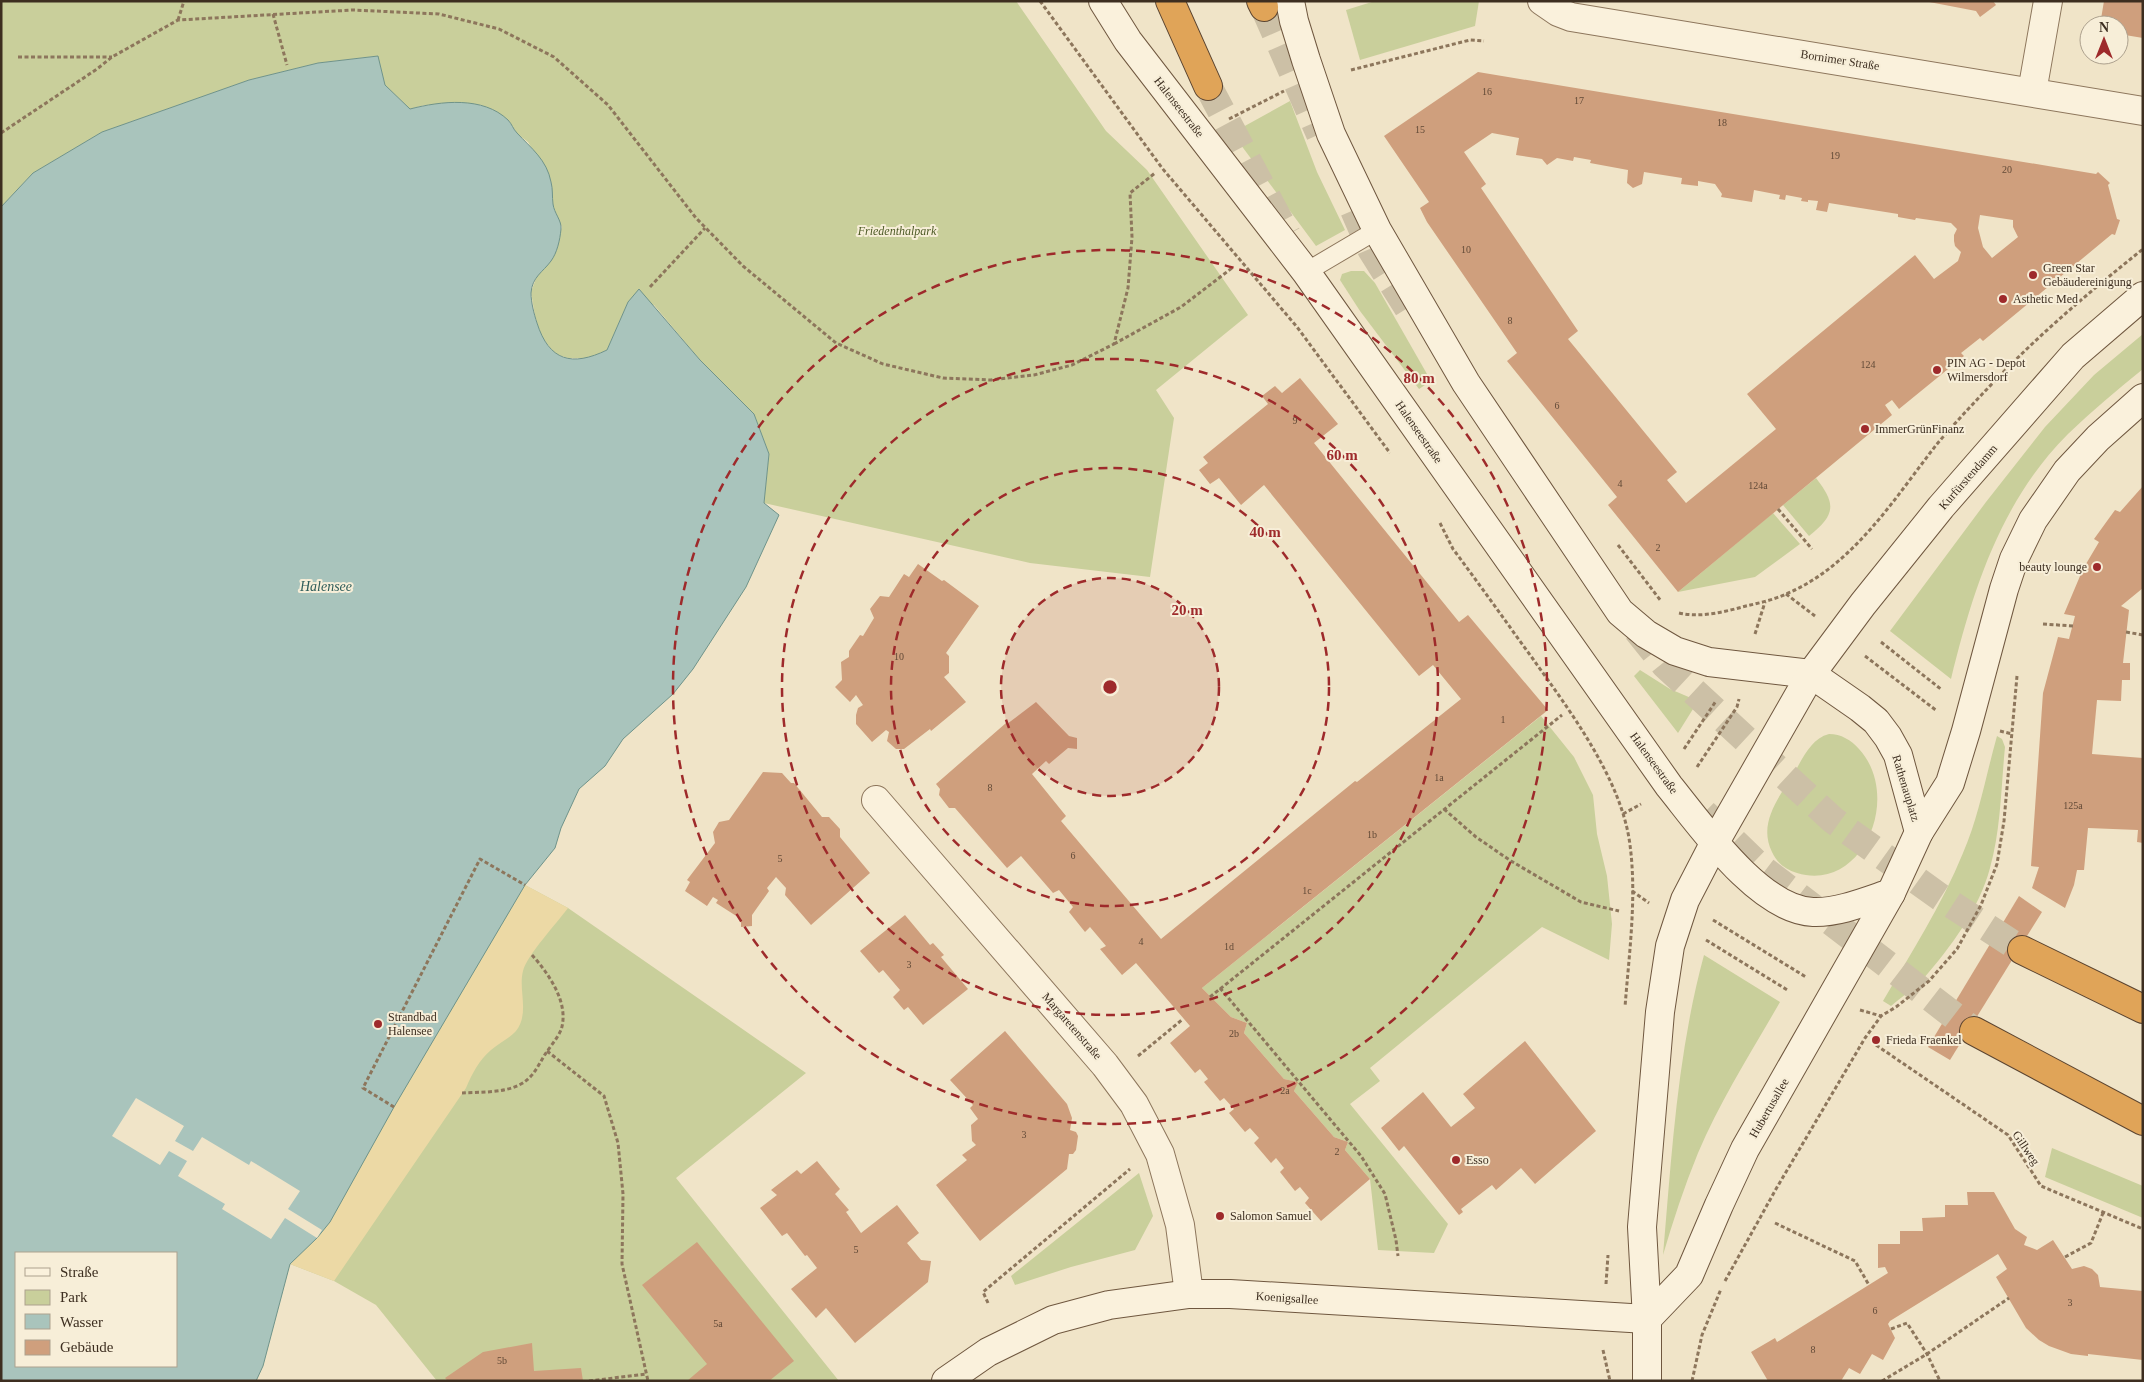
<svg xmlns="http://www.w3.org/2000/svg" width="2144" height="1382" font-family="'Times New Roman',serif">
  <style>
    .green { fill: #c9cf9b }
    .sand { fill: #ecd9a5 }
    .water { fill: #a9c4bc; stroke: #6f938a; fill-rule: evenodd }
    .pier { fill: #f0e4c8 }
    .building { fill: #cf9f7d; fill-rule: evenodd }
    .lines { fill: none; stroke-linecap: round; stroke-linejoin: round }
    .highway-tunnel { stroke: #ccc0a6; stroke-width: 28; stroke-dasharray: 28 14; stroke-linecap: butt }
    .lane-casing { stroke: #8d765c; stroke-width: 20 }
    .street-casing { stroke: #8d765c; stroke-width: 30 }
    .secondary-casing { stroke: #6f573f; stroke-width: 30 }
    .highway-casing { stroke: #5b4430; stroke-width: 30 }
    .path { stroke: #8d765c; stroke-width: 3; stroke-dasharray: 4 2.5; stroke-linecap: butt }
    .lane { stroke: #faf1dc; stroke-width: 18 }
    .street { stroke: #faf1dc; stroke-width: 28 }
    .secondary { stroke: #faf1dc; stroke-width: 28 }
    .highway { stroke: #e0a458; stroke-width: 28 }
    .ring { fill: none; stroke: #9e2a2b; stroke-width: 2.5; stroke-dasharray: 9 6 }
    .poi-dot { fill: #9e2a2b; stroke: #f7eed8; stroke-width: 2 }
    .labels { text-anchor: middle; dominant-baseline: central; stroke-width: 4; stroke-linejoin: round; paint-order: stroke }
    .number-label { font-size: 10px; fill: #624a37 }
    .street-label { font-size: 12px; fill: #3d2e20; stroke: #f7eed8 }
    .park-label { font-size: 12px; font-style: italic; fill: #4d5a26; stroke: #f7eed8 }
    .poi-label { font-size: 12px; fill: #3d2e20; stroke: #f7eed8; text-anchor: start }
    .water-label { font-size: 14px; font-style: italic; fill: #2f5d5a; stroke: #f7eed8 }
    .centre { fill: #9e2a2b; stroke: #f7eed8; stroke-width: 2.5 }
    .ring-label { font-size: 15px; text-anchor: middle; font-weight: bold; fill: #9e2a2b; stroke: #f7eed8; stroke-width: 4; stroke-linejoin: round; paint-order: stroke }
  </style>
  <rect width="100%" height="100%" fill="#f0e4c8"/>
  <g class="green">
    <path d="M1 1H1016L1106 131 1147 170 1248 315 1156 390 1174 418 1150 577 1030 563 764 503 769 454 754 414 700 360 654 305 628 302 607 350 590 358H568L555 354 541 336 535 316 531 292 538 273 550 262 562 227 553 207 551 181 528 142 516 133 509 121 481 105H425L410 109 385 85 377 56 318 63 249 80 102 132 33 173 1 207Z"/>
    <path d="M1375 1H1479L1475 26 1360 60 1346 10Z"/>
    <path d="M1290 101 1317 172 1345 230 1316 246 1232 133Z"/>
    <path d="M1351 271H1364L1375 283 1431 381 1419 389 1360 311 1340 280 1342 274Z"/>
    <path d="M2143 334V369C2117 390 2092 411 2068 434 2001 501 1973 589 1951 679L1890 631 1986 502 2045 427 2094 375Z"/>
    <path d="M1816 478C1837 505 1835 515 1809 536L1783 505Z"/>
    <path d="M1773 513 1800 544 1755 577 1678 592Z"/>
    <path d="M1640 670 1670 689 1698 701 1678 733 1634 676Z"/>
    <path d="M1541 716 1574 757 1593 795 1597 834 1607 876 1612 924 1609 960 1542 927 1370 1068 1380 1081 1350 1104 1448 1224 1434 1253 1378 1250 1370 1179 1345 1150 1348 1142 1334 1137 1294 1091 1297 1082 1284 1079 1244 1033 1247 1023 1231 1017 1202 988Z"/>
    <path d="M1829 734C1841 734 1851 740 1859 749 1903 797 1862 893 1797 873 1785 869 1777 863 1772 852 1758 824 1778 798 1793 775 1802 760 1810 739 1829 734Z"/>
    <path d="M1997 736 2002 739 2005 747C2001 787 2001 829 1990 868 1979 909 1951 947 1923 979 1914 989 1901 997 1891 1006L1883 1001C1911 953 1942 905 1963 853 1979 816 1986 775 1997 736Z"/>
    <path d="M525 885 568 908 806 1073 676 1178 839 1381H437L376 1305 334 1281 290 1264Z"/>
    <path d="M1704 955 1780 1002C1752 1051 1720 1101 1698 1153 1684 1187 1673 1221 1663 1255 1672 1153 1677 1055 1704 955Z"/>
    <path d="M2052 1148 2143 1186V1218L2045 1177Z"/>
    <path d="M1139 1173 1153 1216 1135 1250 1071 1267 1015 1285 1011 1276Z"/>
  </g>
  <path class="sand" d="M525 885 568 908C557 923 527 955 523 971 518 990 530 1013 516 1031 510 1038 499 1043 491 1050 479 1060 472 1074 466 1088L334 1281 290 1264 317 1238 330 1222 394 1107Z"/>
  <path class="water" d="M378 56 385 85 410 109C441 101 483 96 508 120 512 124 513 129 517 133 531 148 547 160 551 182 553 189 552 197 553 204 554 213 562 221 561 229 560 240 557 253 551 261 543 272 532 277 531 293 531 302 534 314 537 323 549 361 572 367 607 350L628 302 639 289 700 360 754 414 769 454 764 503 779 515 746 587 693 669 673 694 623 739 605 766 579 789 561 828 555 848 525 885 394 1107 330 1222 317 1238 290 1264 263 1366 256 1381H1V207L33 173 102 132 249 80 318 63ZM16 1253H176V1366H16Z"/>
  <path class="pier" d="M136 1098 184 1126 175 1141 193 1151 202 1137 249 1165 251 1161 300 1191 288 1209 322 1230 317 1238 285 1218 271 1239 222 1209 225 1204 178 1176 187 1161 169 1151 160 1165 112 1136Z"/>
  <g class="building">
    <path d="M1924 1H1993L1996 5 1980 17 1976 11Z"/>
    <path d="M2104 1H2143V38L2119 34V25H2100Z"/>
    <path d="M1478 72 2054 167 2096 174 2098 172 2110 183 2108 185 2117 219 2120 220 2115 235 2112 234 1983 341 1980 338 1961 353 1964 356 1899 409 1892 400 1885 405 1892 415 1678 592 1608 505 1617 497 1507 361 1517 353 1427 222 1420 208 1429 202 1384 136ZM1492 133 1519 138 1516 155 1542 159 1547 165 1557 158 1573 161 1574 157 1591 160 1590 163 1628 170 1627 183 1633 188 1642 184 1644 172 1682 178 1681 184 1698 186V181L1715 184 1722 194 1721 197 1752 202 1754 190 1780 195 1779 199 1785 200 1786 195 1802 198 1801 201 1808 202V200L1818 201 1816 210 1827 212 1829 203 1898 214V217L1915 220 1916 218 1951 223 1957 229 1954 235V241L1955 246 1961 252 1958 261 1934 279 1915 255 1747 394 1776 429 1686 503 1667 480 1677 472 1568 339 1578 331 1481 188 1486 184 1464 152ZM1980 215 2013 220V227L2018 237 1992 258 1983 247 1978 228Z"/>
    <path d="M1300 378 1338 424 1314 443 1459 622 1468 615 1548 710 1202 988 1231 1017 1247 1023 1244 1033 1284 1079 1298 1082 1294 1091 1334 1137 1348 1142 1345 1150 1370 1179 1321 1221 1305 1203 1309 1198 1300 1187 1295 1191 1280 1172 1284 1168 1276 1158 1271 1163 1254 1143 1259 1138 1250 1128 1245 1132 1229 1113 1234 1109 1224 1098 1220 1101 1204 1082 1208 1079 1200 1069 1195 1073 1170 1043 1190 1026 1136 963 1122 975 1100 949 1106 946 1090 927 1085 932 1069 912 1073 907 1059 890 1053 893 1021 856 1007 868 955 808H949L939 795 940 789 936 784 1006 723 1007 724 1036 702 1069 736 1077 738V749L1068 748 1049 764 1046 761 1032 774 1066 816 1061 821 1161 939 1355 781 1357 782 1461 699 1433 665 1419 676 1264 485 1241 505 1219 478 1210 484 1199 470 1208 463 1203 457 1268 404 1262 396 1275 386 1282 393Z"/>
    <path d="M2143 486V588L2121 606 2129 610 2123 663H2130V680H2122L2121 701 2097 700 2092 754 2143 758V843L2137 842 2138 830 2088 828 2084 870H2077L2074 885 2065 908 2032 888 2039 867 2031 866 2043 693 2058 637 2069 639 2075 616 2064 614 2083 569 2099 542 2094 539 2115 510 2120 512Z"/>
    <path d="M918 564 942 581 944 580 979 606 946 653 949 656V673L944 677 966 702 931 731 930 729 904 749H896L887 741 889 732 886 730 872 742 856 724V715L858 708 863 705 856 695 850 702 835 687 842 680 841 662 849 657V651L860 635 863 636 874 618 870 609 880 596 889 597 904 574 909 577Z"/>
    <path d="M763 772 782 773 791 783H794L822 817H829L840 829V837L870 873 811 925 785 895 786 888 776 877 767 888 769 891 752 915V926L741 927V919L716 903 718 900 713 897 707 906 685 891 690 882 687 880 715 843 713 832 719 822 729 820Z"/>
    <path d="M2019 896 2042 912 1950 1060 1928 1047Z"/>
    <path d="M905 915 930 945 933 943 944 955 941 957 968 989 923 1025 908 1007 904 1010 893 997 900 990 883 970 879 973 860 951Z"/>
    <path d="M1005 1031 1067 1104 1072 1118 1070 1130 1076 1132 1078 1136 1076 1150 1073 1154H1069L1067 1169 980 1241 936 1185 967 1160 962 1155 976 1145 972 1141 971 1125 978 1119 970 1108 973 1105 950 1080Z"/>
    <path d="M1525 1041 1596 1131 1535 1184 1521 1168 1496 1190 1492 1185 1461 1209 1463 1212 1459 1215 1404 1146 1399 1151 1381 1128 1423 1092 1451 1127 1475 1108 1463 1094Z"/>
    <path d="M817 1161 840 1189 835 1194 849 1210 846 1212 861 1233 897 1205 919 1233 907 1243 921 1260 931 1261 928 1282 855 1343 826 1308 816 1318 791 1289 817 1268 807 1255 805 1256 787 1233 782 1236 760 1208 777 1195 771 1190 797 1170 801 1174Z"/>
    <path d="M1967 1192H1994L2015 1229 2027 1237 2024 1245 2037 1250 2053 1240 2072 1269 2084 1266 2092 1269 2098 1275 2100 1287 2143 1291V1360L2088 1354V1356L2071 1354 2049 1346 2039 1340 2026 1328 1996 1277 2007 1269 1998 1254 1890 1321 1888 1324 1895 1338 1883 1360 1872 1354 1860 1374 1849 1368 1841 1381H1768L1751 1352 1775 1338 1777 1342 1888 1273 1885 1267 1878 1268V1244H1900V1231H1923L1922 1218 1945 1217V1205H1968Z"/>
    <path d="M697 1242 794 1361 769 1381H687L707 1364 642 1285Z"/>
    <path d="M532 1343 534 1371 581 1368 583 1381H448L445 1378 483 1352Z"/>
  </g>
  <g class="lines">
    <g class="highway-tunnel">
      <path d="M1264 7 1320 134"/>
      <path d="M1208 86 1287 235"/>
      <path d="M1354 210 1371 249 1408 308"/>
      <path d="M1637 630 1665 665 1833 820 1940 897 2022 950"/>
      <path d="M1704 813 1760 867 1974 1031"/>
    </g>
    <g class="lane-casing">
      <path id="lane" d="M1306 272 1377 230"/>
    </g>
    <g class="street-casing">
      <g id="street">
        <path d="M1542 1 1558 12 1571 17 2143 111"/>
        <path d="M2032 92 2048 1"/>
        <path d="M876 800 1105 1065 1134 1104 1160 1154 1180 1225 1189 1294"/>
      </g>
    </g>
    <g class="secondary-casing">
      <g id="secondary">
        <path d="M1103 1 1128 41 1306 272 1669 786C1700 824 1759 910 1813 912 1838 913 1867 901 1891 893"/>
        <path d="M1290 1 1294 21 1306 60 1331 134 1377 230 1466 383 1620 612 1646 634 1675 651 1709 662 1811 674 1860 708 1876 721 1888 737 1898 755 1919 832"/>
        <path d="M1647 1319 1689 1275 1719 1205 1745 1149 1891 893 1919 832 1950 783 1966 731 2004 589 2014 559 2033 520 2067 471 2098 438 2143 398"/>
        <path d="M946 1381 988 1352 1053 1320 1109 1305 1189 1294H1230L1647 1319"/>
        <path d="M1647 1381V1319L1642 1227 1660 1012 1670 946 1685 900 1715 842 1811 674 1863 604 1941 507 2073 356 2143 296"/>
      </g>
    </g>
    <g class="highway-casing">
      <g id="highway">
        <path d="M1170 1 1208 86"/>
        <path d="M1261 1 1264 7"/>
        <path d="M2022 950 2143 1009"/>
        <path d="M1974 1031 2143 1121"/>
      </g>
    </g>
    <g class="path">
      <path d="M1040 1 1162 168 1297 327 1390 453"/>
      <path d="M273 14 287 65"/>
      <path d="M178 20 184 1"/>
      <path d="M18 57H112"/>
      <path d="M1351 70 1470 40 1484 41"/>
      <path d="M1229 119 1284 91"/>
      <path d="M1 133 97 69 112 57 178 20 353 10 439 14 499 29 554 57 608 105 696 218 743 266 836 343 883 364 943 378 991 380 1034 375 1072 365 1114 344 1128 288 1132 237 1130 193 1155 173"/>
      <path d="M650 287 705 228"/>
      <path d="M1114 344 1181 307 1232 268"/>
      <path d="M1778 509 1812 549"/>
      <path d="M1440 523 1453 549C1480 585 1506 622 1533 659 1570 711 1622 780 1630 845 1637 898 1629 954 1625 1007"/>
      <path d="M1618 545 1661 601"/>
      <path d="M1786 594 1815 616"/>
      <path d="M1679 613C1701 618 1724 612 1746 606 1759 603 1773 600 1786 594 1853 566 1894 499 1937 444 1953 425 1971 406 1988 388 2036 337 2088 293 2143 249"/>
      <path d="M2043 624 2073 626"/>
      <path d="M2126 632 2143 635"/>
      <path d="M1755 634 1765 602"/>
      <path d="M1881 642 1942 690"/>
      <path d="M1865 656 1937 711"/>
      <path d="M2000 731 2012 734"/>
      <path d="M1684 749 1716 701"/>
      <path d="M1697 767 1737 707 1739 699"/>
      <path d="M1444 809 1476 837 1511 861 1581 902 1619 911"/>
      <path d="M1623 814 1641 804"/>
      <path d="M1632 891 1649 903"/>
      <path d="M1713 920 1806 977"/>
      <path d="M1706 940 1789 991"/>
      <path d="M1220 988 1361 1156 1385 1194 1396 1240 1398 1256"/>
      <path d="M1210 997 1562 715"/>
      <path d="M1860 1010 1881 1016"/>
      <path d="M1876 1045 2008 1135 2041 1186 2143 1229"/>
      <path d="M547 1051 604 1096 618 1143 623 1194 622 1264 648 1381"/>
      <path d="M1138 1056 1183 1019"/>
      <path d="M462 1093C480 1092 503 1093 519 1085 532 1079 537 1068 544 1056 549 1048 557 1039 561 1030 570 1003 548 973 532 955"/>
      <path d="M394 1107 363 1088 480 859 525 885"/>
      <path d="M1775 1223 1855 1261 1869 1285"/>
      <path d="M2065 1257 2091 1243 2103 1213"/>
      <path d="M1725 1281 1776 1189 1865 1038 1881 1016 1896 1007 1929 981 1957 949 1981 905 1997 864 2004 821 2017 676"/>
      <path d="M1606 1284 1608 1255"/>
      <path d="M988 1303 983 1292 1130 1169"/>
      <path d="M1891 1329 1907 1323 1927 1354 1940 1381"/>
      <path d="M1603 1350 1610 1381"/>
      <path d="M589 1381 646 1374"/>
      <path d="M1692 1381 1702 1335 1721 1289"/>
      <path d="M1882 1381 1927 1354 2009 1298"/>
    </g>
    <use href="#lane" class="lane"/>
    <use href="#street" class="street"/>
    <use href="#secondary" class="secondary"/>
    <use href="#highway" class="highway"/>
  </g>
  <circle cx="1110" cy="687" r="109" fill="#9e2a2b" fill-opacity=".12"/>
  <g class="ring">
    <circle cx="1110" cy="687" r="109"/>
    <circle cx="1110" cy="687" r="219"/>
    <circle cx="1110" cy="687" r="328"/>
    <circle cx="1110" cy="687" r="437"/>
  </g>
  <g class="poi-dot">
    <circle cx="2033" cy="275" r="5"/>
    <circle cx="2003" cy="299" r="5"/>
    <circle cx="1937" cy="370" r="5"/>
    <circle cx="1865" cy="429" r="5"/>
    <circle cx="2097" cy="567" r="5"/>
    <circle cx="378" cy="1024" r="5"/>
    <circle cx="1876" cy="1040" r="5"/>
    <circle cx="1456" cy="1160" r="5"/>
    <circle cx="1220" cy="1216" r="5"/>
  </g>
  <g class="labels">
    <g class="number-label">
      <text x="1487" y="91">16</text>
      <text x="1579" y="100">17</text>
      <text x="1722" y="122">18</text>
      <text x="1420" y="129">15</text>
      <text x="1835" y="155">19</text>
      <text x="2007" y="169">20</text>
      <text x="1466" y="249">10</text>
      <text x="1510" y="320">8</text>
      <text x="1868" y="364">124</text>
      <text x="1557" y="405">6</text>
      <text x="1295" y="420">9</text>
      <text x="1620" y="483">4</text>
      <text x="1758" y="485">124a</text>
      <text x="1658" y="547">2</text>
      <text x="899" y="656">10</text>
      <text x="1503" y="719">1</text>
      <text x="1439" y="777">1a</text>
      <text x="990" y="787">8</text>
      <text x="2073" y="805">125a</text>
      <text x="1372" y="834">1b</text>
      <text x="1073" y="855">6</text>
      <text x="780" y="858">5</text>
      <text x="1307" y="890">1c</text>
      <text x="1141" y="941">4</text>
      <text x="1229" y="946">1d</text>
      <text x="909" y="964">3</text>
      <text x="1234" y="1033">2b</text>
      <text x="1285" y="1090">2a</text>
      <text x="1024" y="1134">3</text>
      <text x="1337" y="1151">2</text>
      <text x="856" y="1249">5</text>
      <text x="2070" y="1302">3</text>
      <text x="1875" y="1310">6</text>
      <text x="718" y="1323">5a</text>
      <text x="1813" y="1349">8</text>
      <text x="502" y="1360">5b</text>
    </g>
    <g class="street-label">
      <text transform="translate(1840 60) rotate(9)">Bornimer Straße</text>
      <text transform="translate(1179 107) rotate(52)">Halenseestraße</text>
      <text transform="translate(1419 432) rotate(55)">Halenseestraße</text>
      <text transform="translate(1968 477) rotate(-49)">Kurfürstendamm</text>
      <text transform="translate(1654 763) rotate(54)">Halenseestraße</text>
      <text transform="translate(1906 788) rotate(73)">Rathenauplatz</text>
      <text transform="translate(1072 1026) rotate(49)">Margaretenstraße</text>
      <text transform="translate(1769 1108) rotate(-60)">Hubertusallee</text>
      <text transform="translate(2026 1148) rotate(56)">Gillweg</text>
      <text transform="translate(1287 1298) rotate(4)">Koenigsallee</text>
    </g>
    <g class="park-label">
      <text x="897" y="231">Friedenthalpark</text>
    </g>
    <g class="poi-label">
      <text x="2043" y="268">Green Star<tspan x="2043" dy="14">Gebäudereinigung</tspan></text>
      <text x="2013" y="299">Asthetic Med</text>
      <text x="1947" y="363">PIN AG - Depot<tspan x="1947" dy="14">Wilmersdorf</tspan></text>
      <text x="1875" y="429">ImmerGrünFinanz</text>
      <text x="2087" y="567" text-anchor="end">beauty lounge</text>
      <text x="388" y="1017">Strandbad<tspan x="388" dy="14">Halensee</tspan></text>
      <text x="1886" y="1040">Frieda Fraenkel</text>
      <text x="1466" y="1160">Esso</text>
      <text x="1230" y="1216">Salomon Samuel</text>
    </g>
    <g class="water-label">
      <text x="326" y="586">Halensee</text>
    </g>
  </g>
  <circle cx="1110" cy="687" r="8" class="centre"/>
  <g class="ring-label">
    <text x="1419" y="383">80 m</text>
    <text x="1342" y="460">60 m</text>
    <text x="1265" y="537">40 m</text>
    <text x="1187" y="615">20 m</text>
  </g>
  <rect width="2144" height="1382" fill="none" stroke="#3d2e20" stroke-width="5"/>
  <rect x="15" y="1252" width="162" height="115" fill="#f7eed8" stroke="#ada18e"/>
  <rect x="25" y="1268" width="25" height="8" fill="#faf1dc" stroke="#ada18e"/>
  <text x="60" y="1277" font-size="15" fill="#3d2e20">Straße</text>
  <rect x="25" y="1290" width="25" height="15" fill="#c9cf9b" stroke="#ada18e"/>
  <text x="60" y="1302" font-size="15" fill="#3d2e20">Park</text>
  <rect x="25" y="1314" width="25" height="15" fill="#a9c4bc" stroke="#ada18e"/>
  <text x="60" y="1327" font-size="15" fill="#3d2e20">Wasser</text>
  <rect x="25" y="1340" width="25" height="15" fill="#cf9f7d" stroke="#ada18e"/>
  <text x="60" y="1352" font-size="15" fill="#3d2e20">Gebäude</text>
  <g transform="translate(2104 40)"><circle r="24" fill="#f7eed8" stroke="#ada18e"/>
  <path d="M0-4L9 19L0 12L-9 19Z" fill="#9e2a2b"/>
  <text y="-8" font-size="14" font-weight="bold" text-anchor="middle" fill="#3d2e20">N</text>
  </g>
</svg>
